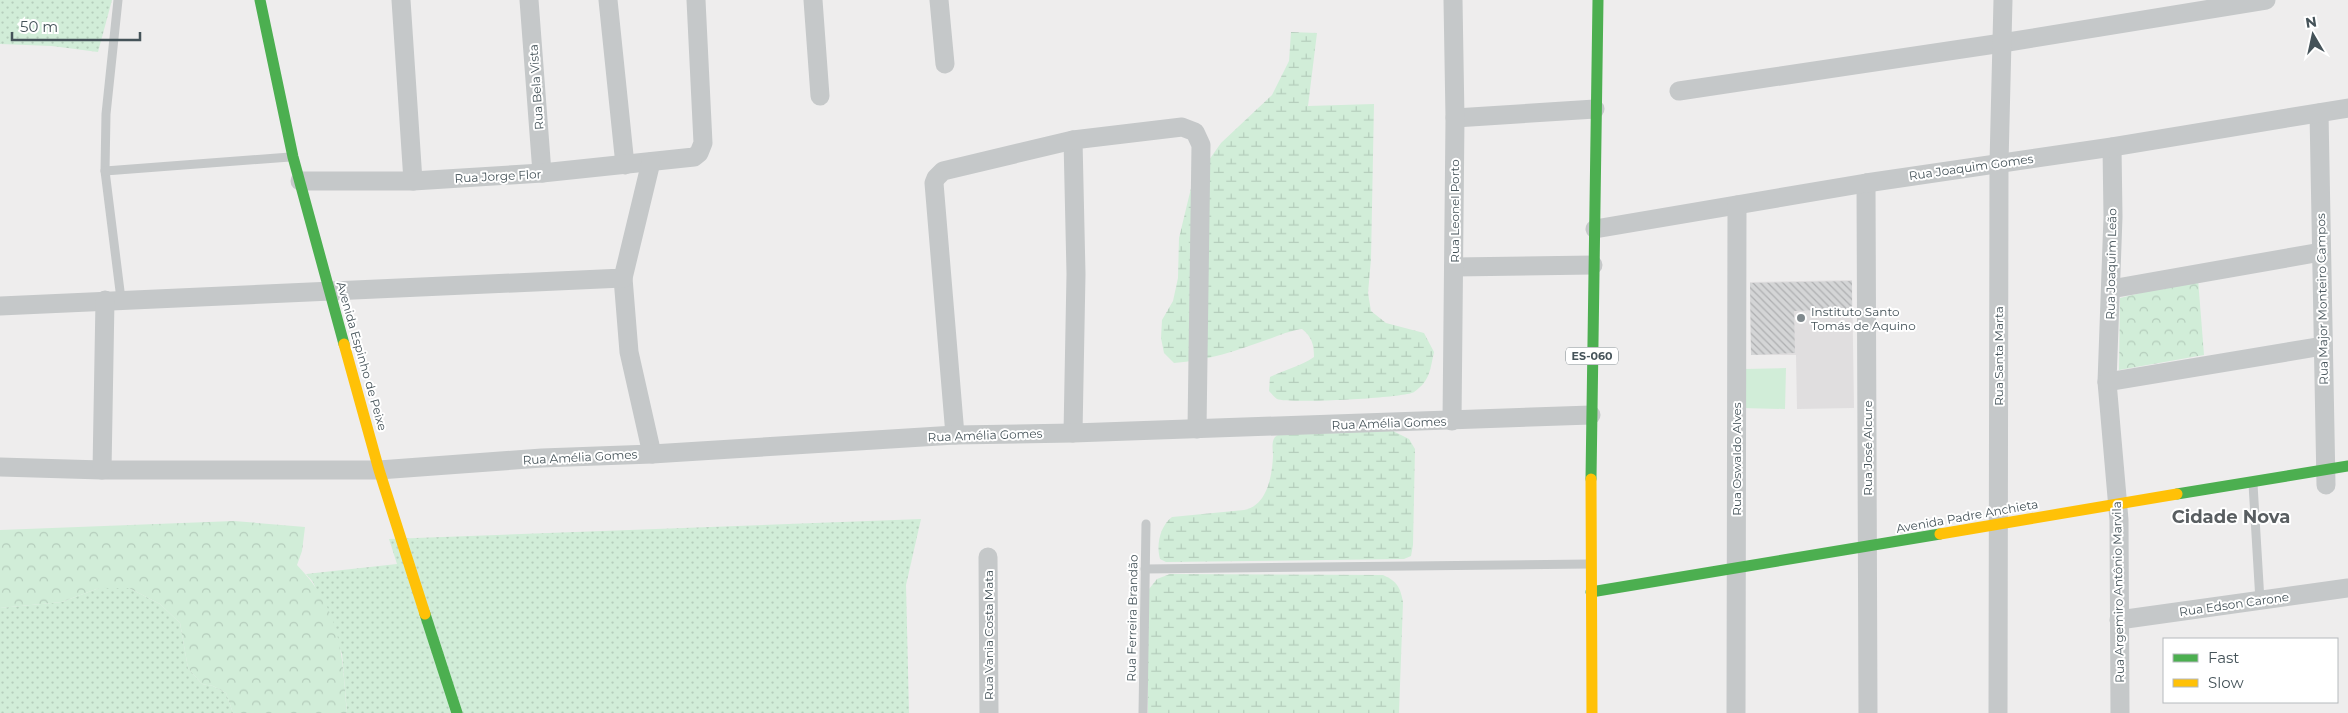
<svg xmlns="http://www.w3.org/2000/svg" width="2348" height="713" font-family="Montserrat,sans-serif">
  <style>
    .education { fill: #e0dedf }
    .grass { fill: url(#grass-dots) }
    .forest { fill: url(#forest-crowns) }
    .wetland { fill: url(#wetland-marsh) }
    .pitch { fill: #d1edd8 }
    .building { fill: url(#building-back-hatch) }
    .lines { fill: none; stroke-linecap: round; stroke-linejoin: round }
    .lane { stroke: #c5c8c9; stroke-width: 9 }
    .street { stroke: #c5c8c9; stroke-width: 19 }
    .fast { stroke: #4caf50; stroke-width: 11 }
    .slow { stroke: #ffc107; stroke-width: 11 }
    .poi-dot { fill: #80898d; stroke: #fff; stroke-width: 2 }
    .labels { text-anchor: middle; dominant-baseline: central; stroke-width: 4; stroke-linejoin: round; paint-order: stroke }
    .shield { fill: #fff; stroke: #7d878b; stroke-width: 1 }
    .shield-label { font-size: 11px; font-weight: bold; fill: #455359 }
    .street-label { font-size: 12px; fill: #455359; stroke: #fff }
    .poi-label { font-size: 12px; fill: #455359; stroke: #fff; text-anchor: start }
    .district-label { font-size: 18px; font-weight: bold; fill: #595e61; stroke: #fff }
  </style>
  <defs>
    <pattern id="grass-dots" width="8" height="8" patternUnits="userSpaceOnUse" patternTransform="scale(1.25)"><rect width="8" height="8" fill="#d1edd8"/><path d="M2 2h.1M6 6h.1" fill="none" stroke="#b5cdbc" stroke-width="1.8" stroke-linecap="round"/></pattern>
    <pattern id="forest-crowns" width="20" height="18" patternUnits="userSpaceOnUse" patternTransform="scale(1.25)"><rect width="20" height="18" fill="#d1edd8"/><path d="M2 6a3 3 0 1 1 6 0M12 15a3 3 0 1 1 6 0" fill="none" stroke="#b5cdbc"/></pattern>
    <pattern id="wetland-marsh" width="20" height="14" patternUnits="userSpaceOnUse" patternTransform="scale(1.25)"><rect width="20" height="14" fill="#d1edd8"/><path d="M1 5h8M5 5V1M11 12h8M15 12V8" fill="none" stroke="#b5cdbc"/></pattern>
    <pattern id="building-back-hatch" width="6" height="6" patternUnits="userSpaceOnUse" patternTransform="scale(1.25)"><rect width="6" height="6" fill="#d4d5d6"/><path d="M-1 5l2 2M0 0l6 6M5-1l2 2" fill="none" stroke="#aeafb1"/></pattern>
  </defs>
  <rect width="100%" height="100%" fill="#eeeded"/>
  <path class="education" d="M1852 280 1854 408 1797 409 1796 355H1751L1750 282Z"/>
  <g class="grass">
    <path d="M0 0H112L98 52 52 46 0 44Z"/>
    <path d="M921 519 906 585 909 713H347L342 654 313 582 306 574 397 564 389 539Z"/>
    <path d="M99 588H129L160 604 180 623 188 668 202 684 213 686 226 693 233 713H0V608L62 602Z"/>
  </g>
  <g class="forest">
    <path d="M2198 279 2204 355 2119 370 2120 298Z"/>
    <path d="M234 521 305 527 302 551 297 565C342 612 342 652 347 713H233L226 693 213 686 202 684 188 668 180 623 160 604 129 588H99L62 602 0 608V530Z"/>
  </g>
  <g class="wetland">
    <path d="M1291 32 1317 33 1308 106 1374 104 1371 259 1368 293 1371 311 1386 323 1424 333 1434 352C1430 370 1430 381 1414 392 1406 398 1288 404 1277 399 1274 397 1271 393 1269 391L1270 377C1284 370 1301 366 1314 357 1314 345 1312 337 1302 329 1289 331 1280 335 1269 339 1239 350 1206 361 1174 363L1164 353 1161 338 1162 320 1173 301 1178 278 1179 238 1192 184 1221 143 1272 95 1289 61Z"/>
    <path d="M1391 430 1409 439 1415 449 1413 545 1411 556 1404 559 1166 562 1160 559C1156 545 1160 526 1172 517L1244 510C1267 506 1272 477 1273 456 1273 450 1271 442 1275 437 1277 435 1280 434 1282 433Z"/>
    <path d="M1170 574 1383 575C1397 581 1400 587 1403 602L1399 713H1148L1147 612 1149 589 1157 579Z"/>
  </g>
  <path class="pitch" d="M1786 368 1785 409 1742 408 1744 369Z"/>
  <path class="building" d="M1852 281V309L1794 311 1795 353 1751 355 1750 283Z"/>
  <g class="lines">
    <g class="lane">
      <path d="M118 0 106 114 105 171 121 299"/>
      <path d="M105 171 290 157"/>
      <path d="M2253 484 2260 601"/>
      <path d="M1145 569 1589 564"/>
      <path d="M1143 713 1146 524"/>
    </g>
    <g class="street">
      <path d="M401 0 413 181"/>
      <path d="M529 0 542 173"/>
      <path d="M608 0 625 165"/>
      <path d="M813 0 820 96"/>
      <path d="M939 0 945 64"/>
      <path d="M1679 91 2002 43 2266 0"/>
      <path d="M2319 113 2326 485"/>
      <path d="M1455 118 1595 109"/>
      <path d="M1073 140 1076 274 1073 433"/>
      <path d="M2112 147 2113 217 2107 382 2119 520 2120 713"/>
      <path d="M300 181H413L542 173 694 157 699 153 703 143 696 0"/>
      <path d="M1866 183 1868 713"/>
      <path d="M1595 229 1866 183 2112 147 2348 108"/>
      <path d="M1454 267 1593 265"/>
      <path d="M623 278 629 352 652 454"/>
      <path d="M2111 289 2321 252"/>
      <path d="M0 306 623 278 651 162"/>
      <path d="M2107 382 2323 346"/>
      <path d="M1452 421 1455 118 1453 0"/>
      <path d="M955 435 934 183 936 178 943 171 1073 140 1182 127 1195 132 1201 145 1197 429"/>
      <path d="M0 467 102 470H379L542 458 652 454 955 435 1073 433 1591 415"/>
      <path d="M102 470 105 300"/>
      <path d="M988 557 989 713"/>
      <path d="M2119 620 2348 588"/>
      <path d="M1736 713 1737 205"/>
      <path d="M1998 713 1999 163 2003 0"/>
    </g>
    <g class="fast">
      <path d="M260 0 293 157 344 344"/>
      <path d="M1591 479 1598 0"/>
      <path d="M2177 494 2348 466"/>
      <path d="M1591 592 1940 534"/>
      <path d="M425 614 457 713"/>
    </g>
    <g class="slow">
      <path d="M344 344 379 470 425 614"/>
      <path d="M1591 479 1592 713"/>
      <path d="M1940 534 2177 494"/>
    </g>
  </g>
  <circle class="poi-dot" cx="1801" cy="318" r="5"/>
  <g class="labels">
    <rect class="shield" x="1566" y="347.5" width="52" height="17" rx="4"/>
    <g class="shield-label">
      <text x="1592" y="356">ES-060</text>
    </g>
    <g class="street-label">
      <text transform="translate(536 87) rotate(-94)">Rua Bela Vista</text>
      <text transform="translate(1971 167) rotate(-8)">Rua Joaquim Gomes</text>
      <text transform="translate(498 176) rotate(-3)">Rua Jorge Flor</text>
      <text transform="translate(1454 211) rotate(-90)">Rua Leonel Porto</text>
      <text transform="translate(2111 264) rotate(-89)">Rua Joaquim Leão</text>
      <text transform="translate(2322 299) rotate(-91)">Rua Major Monteiro Campos</text>
      <text transform="translate(362 356) rotate(74)">Avenida Espinho de Peixe</text>
      <text transform="translate(1998 356) rotate(-90)">Rua Santa Marta</text>
      <text transform="translate(1389 423) rotate(-2)">Rua Amélia Gomes</text>
      <text transform="translate(985 435) rotate(-2)">Rua Amélia Gomes</text>
      <text transform="translate(1867 448) rotate(-90)">Rua José Alcure</text>
      <text transform="translate(580 457) rotate(-3)">Rua Amélia Gomes</text>
      <text transform="translate(1736 459) rotate(-90)">Rua Oswaldo Alves</text>
      <text transform="translate(1967 516) rotate(-10)">Avenida Padre Anchieta</text>
      <text transform="translate(2118 592) rotate(-91)">Rua Argemiro Antônio Marvila</text>
      <text transform="translate(2234 604) rotate(-8)">Rua Edson Carone</text>
      <text transform="translate(1132 618) rotate(-89)">Rua Ferreira Brandão</text>
      <text transform="translate(988 635) rotate(-90)">Rua Vania Costa Mata</text>
    </g>
    <g class="poi-label">
      <text x="1811" y="311">Instituto Santo<tspan x="1811" dy="14">Tomás de Aquino</tspan></text>
    </g>
    <g class="district-label">
      <text x="2231" y="517">Cidade Nova</text>
    </g>
  </g>
  <rect x="2163" y="638" width="175" height="65" fill="#ffffff" stroke="#b5babd"/>
  <rect x="2173" y="654" width="25" height="8" fill="#4caf50" stroke="#b5babd"/>
  <text x="2208" y="663" font-size="15" fill="#455359">Fast</text>
  <rect x="2173" y="679" width="25" height="8" fill="#ffc107" stroke="#b5babd"/>
  <text x="2208" y="688" font-size="15" fill="#455359">Slow</text>
  <g transform="translate(2313 35) rotate(351)" stroke="#ffffff" stroke-width="4" paint-order="stroke">
  <path d="M0-4L9 19L0 12L-9 19Z" fill="#455359"/>
  <text y="-8" font-size="14" font-weight="bold" text-anchor="middle" fill="#455359">N</text>
  </g>
  <path d="M12 32v8h128v-8" fill="none" stroke="#455359" stroke-width="2.5"/>
  <text x="20" y="32" font-size="15" fill="#455359" stroke="#ffffff" stroke-width="4" paint-order="stroke">50 m</text>
</svg>
